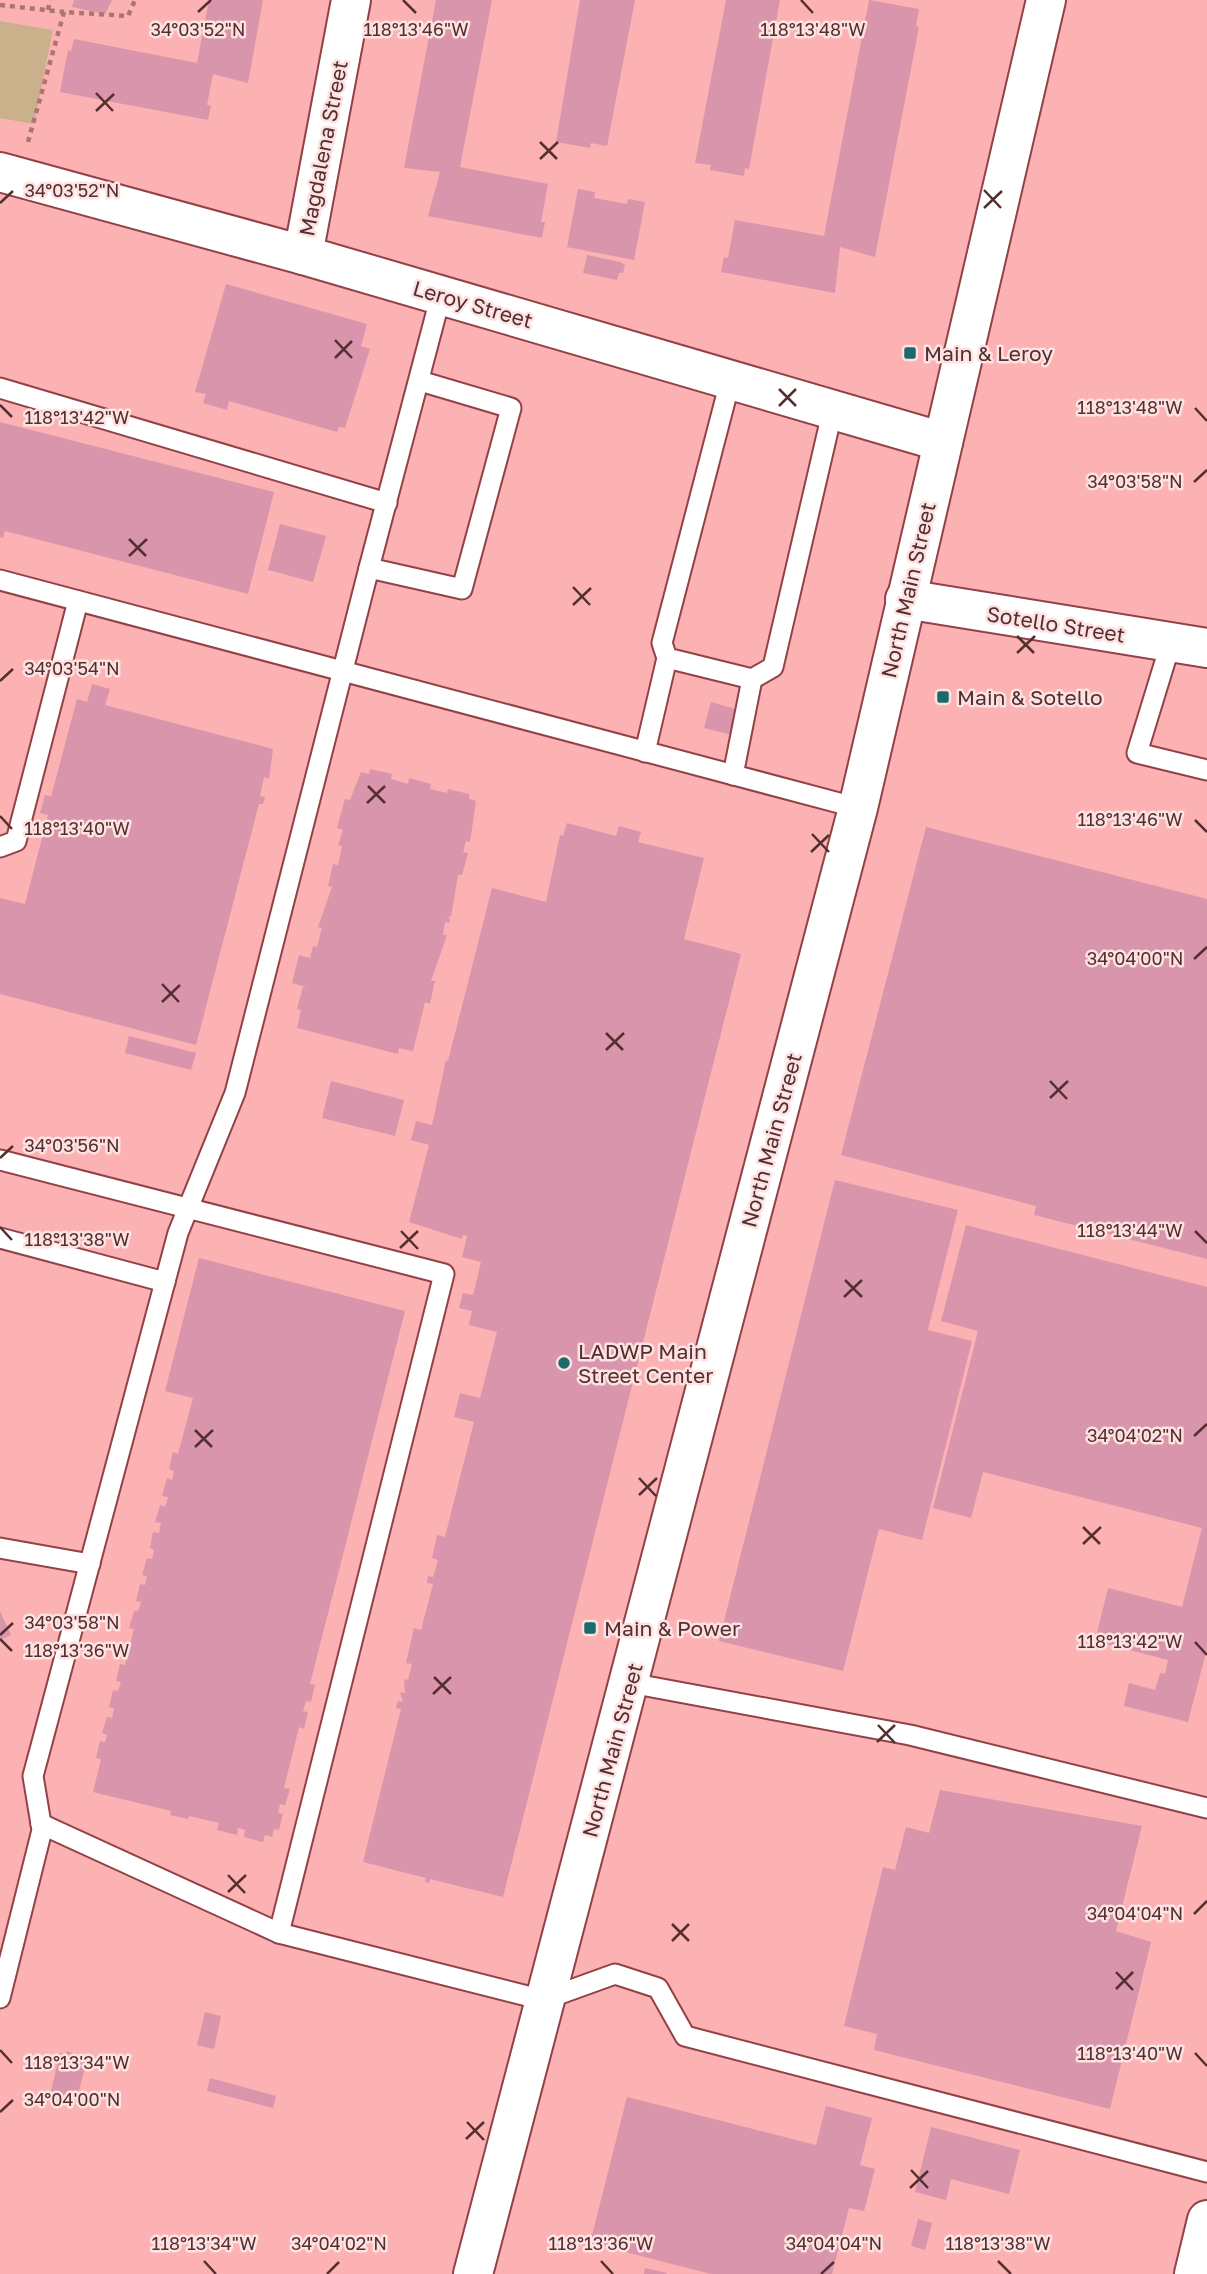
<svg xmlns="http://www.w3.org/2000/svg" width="1207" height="2274" font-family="'Golos Text',sans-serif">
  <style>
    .green { fill: #cbb18b }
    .building { fill: #d895ab }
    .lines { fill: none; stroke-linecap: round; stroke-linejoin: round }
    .service-casing { stroke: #924147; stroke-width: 23 }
    .minor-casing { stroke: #924147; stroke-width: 42 }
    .secondary-casing { stroke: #924147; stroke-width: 42 }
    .path { stroke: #ad7475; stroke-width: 4.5; stroke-dasharray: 5 5; stroke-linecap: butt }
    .service { stroke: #fff; stroke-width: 19 }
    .minor { stroke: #fff; stroke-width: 38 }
    .secondary { stroke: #fff; stroke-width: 38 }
    .ticks { fill: none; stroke: #542f30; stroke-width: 2.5 }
    .poi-dot { fill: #1d6a6c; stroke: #fee1e1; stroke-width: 2.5 }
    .labels { text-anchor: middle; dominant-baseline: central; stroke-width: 5; stroke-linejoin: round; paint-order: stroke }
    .street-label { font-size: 21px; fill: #542f30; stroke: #fee1e1 }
    .poi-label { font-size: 21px; fill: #542f30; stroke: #fee1e1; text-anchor: start }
    .ticks-label { font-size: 18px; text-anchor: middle; fill: #542f30; stroke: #fee1e1; stroke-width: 5; stroke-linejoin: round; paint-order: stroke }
  </style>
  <rect width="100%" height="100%" fill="#fcb2b3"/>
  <path class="green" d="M0 21 53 30 34 124 0 118Z"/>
  <g class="building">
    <path d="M74 0H112L105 14 72 7Z"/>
    <path d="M209 0H263L248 83 213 74 207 105 211 106 208 120 60 92 68 50 71 51 74 39 197 63Z"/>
    <path d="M436 0H492L460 167 548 184 541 222H545L542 238 428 216 440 172 404 168Z"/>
    <path d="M580 0H635L607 146 591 143 590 148 556 142Z"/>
    <path d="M726 0H780L749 169 745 168 744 176 710 170 711 165 695 163Z"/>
    <path d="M869 0 919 9 916 26 919 27 875 257 840 247 835 293 721 272 724 257 728 258 735 220 824 236Z"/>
    <path d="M578 189 595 192 594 198 627 204 628 199 645 202 634 260 567 247Z"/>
    <path d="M587 255 620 262 625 265 623 273H619L617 280 583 273Z"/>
    <path d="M226 284 367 324 361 346 370 349 345 428 339 427 337 432 229 401 227 410 203 403 206 394 195 392Z"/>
    <path d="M0 422 274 492 248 594 5 531 3 538 0 537Z"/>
    <path d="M280 524 326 536 313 582 268 570Z"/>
    <path d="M92 684 110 689 105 705 273 749 269 779 264 777 260 796 265 797 263 804H259L196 1045 0 994V898L25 904 48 815 40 813 45 795 51 797 77 699 87 702Z"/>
    <path d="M711 702 739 710 732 735 704 728Z"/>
    <path d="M370 769 392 774 391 779 408 784 409 778 431 784 430 789 447 793 448 789 469 794V799L476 801 470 842 466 841 463 852 468 853 462 875H458L451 917 447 916 450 919 449 923 445 922 443 935H447L431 981H435L430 1004 425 1002 413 1051 399 1048 398 1054 297 1028 301 1010 297 1009 303 987H307L292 983 299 955 310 958 313 946 317 947 322 928 318 927 332 887 328 886 333 864 338 865 342 846 338 845 343 830 337 828 345 799 350 800 361 772 369 774Z"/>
    <path d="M567 823 616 836 619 826 641 832 638 842 704 858 684 939 741 954 503 1897 430 1879 429 1883 425 1882 426 1878 363 1862 401 1709 396 1708 398 1701 403 1702 400 1692 405 1693 404 1679 408 1680 412 1664 406 1663 414 1628 421 1630 433 1584 427 1583 428 1576 433 1577 438 1560 432 1558 437 1535 445 1537 474 1422 454 1417 460 1393 480 1398 497 1332 469 1325 472 1311 459 1308 463 1293 473 1295 481 1262 462 1257 467 1236 463 1235 462 1239 409 1222 429 1145 411 1140 416 1121 432 1125 446 1060 448 1061 492 888 546 902 560 835 563 836Z"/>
    <path d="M926 827 1207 899V1259L1034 1215 1036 1206 841 1155Z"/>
    <path d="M129 1036 196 1053 191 1070 125 1053Z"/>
    <path d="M331 1081 404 1100 395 1136 322 1118Z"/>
    <path d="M835 1180 958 1210 928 1330 972 1341 922 1540 879 1529 843 1671 719 1641Z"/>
    <path d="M966 1225 1207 1287V1648L1188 1722 1124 1706 1129 1683 1155 1690 1160 1673 1165 1674 1168 1660 1095 1641 1108 1588 1182 1607 1202 1528 983 1472 971 1518 933 1508 978 1331 941 1321Z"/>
    <path d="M199 1258 405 1311 310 1684 315 1685 311 1702 306 1701 303 1711 308 1712 304 1729 299 1727 284 1788 290 1789 285 1805 280 1804 278 1813 283 1814 279 1830 274 1829 272 1837 265 1835 263 1842 244 1837 245 1830 238 1828 237 1835 217 1830 219 1823 189 1816 188 1819 170 1815 171 1811 93 1792 101 1759 96 1758 100 1741 105 1742 107 1735 102 1733 107 1717 112 1718 114 1708 109 1707 113 1690 118 1691 121 1682 116 1681 120 1664 125 1665 134 1629 129 1628 134 1611H138L141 1602 136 1601 140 1584 145 1585 147 1576 142 1575 147 1558 152 1559 154 1550 150 1548 153 1532 159 1533 161 1523 155 1522 160 1505 165 1507 168 1497 162 1496 167 1478 172 1480 174 1471 169 1469 173 1452 178 1454 193 1398 165 1391Z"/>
    <path d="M0 1611 11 1635 0 1640Z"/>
    <path d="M940 1790 1142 1826 1116 1931 1151 1942 1110 2109 874 2050 877 2034 844 2026 883 1867 895 1870 906 1827 929 1833Z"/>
    <path d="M205 2012 221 2016 214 2049 197 2045Z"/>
    <path d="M67 2051 87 2060 77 2098 51 2091 60 2053 66 2054Z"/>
    <path d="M210 2078 276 2096 273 2108 207 2091Z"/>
    <path d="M627 2097 816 2145 826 2106 872 2118 860 2165 875 2169 864 2211 849 2208 832 2274H711L590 2243Z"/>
    <path d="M931 2127 1020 2150 1009 2194 951 2179 946 2200 915 2192Z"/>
    <path d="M918 2219 932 2223 925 2250 911 2246Z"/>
    <path d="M645 2268 667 2273 666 2274H644Z"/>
  </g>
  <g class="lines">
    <g class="service-casing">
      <g id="service">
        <path d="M731 378 662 643 667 658 752 679 773 667 833 409"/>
        <path d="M420 381 511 408 462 589 369 568 441 295"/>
        <path d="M0 388 387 503"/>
        <path d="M0 580 858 808"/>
        <path d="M1171 642 1137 753 1207 770"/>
        <path d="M645 752 667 658"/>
        <path d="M733 775 752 679"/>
        <path d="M0 847 16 841 78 601"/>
        <path d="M0 1160 444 1274 279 1933"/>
        <path d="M0 1238 165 1282"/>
        <path d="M0 1548 90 1564"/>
        <path d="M630 1683 910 1735 1207 1808"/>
        <path d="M41 1824 279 1933 543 2000 615 1974 658 1988 685 2036 1207 2172"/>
        <path d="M0 1998 42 1830 33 1776 178 1233 235 1093 369 568"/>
      </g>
    </g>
    <g class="minor-casing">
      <g id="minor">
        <path d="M0 172 303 255 943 442"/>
        <path d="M303 255 351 0"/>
        <path d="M905 599 1207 648"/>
        <path d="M1194 2274 1207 2220"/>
      </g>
    </g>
    <g class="secondary-casing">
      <path id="secondary" d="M473 2274 858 808 1046 0"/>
    </g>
    <g class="path">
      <path d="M0 5 64 12"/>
      <path d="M48 10 50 0"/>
      <path d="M28 142 64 12 128 16 135 0"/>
    </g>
    <use href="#service" class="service"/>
    <use href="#minor" class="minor"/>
    <use href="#secondary" class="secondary"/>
  </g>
  <path class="ticks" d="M403 0 416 13M801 0 813 13M198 12 211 0M96 93 113 111M96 111 114 94M540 142 557 159M540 159 558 142M984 190 1001 208M0 203 13 191M984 208 1002 191M335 340 352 358M335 358 352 341M779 389 796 406M0 405 12 417M779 406 796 389M1195 408 1207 421M1194 482 1207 470M129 539 146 556M129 556 147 539M573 587 590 605M573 605 591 588M1017 636 1034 653M1017 653 1035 636M0 681 13 669M368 786 385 803M367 803 385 786M0 816 12 829M1195 820 1207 832M812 834 829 852M811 852 829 835M1194 959 1207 947M162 984 179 1002M162 1002 180 985M606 1033 623 1050M606 1050 624 1033M1050 1081 1067 1099M1050 1098 1068 1081M0 1158 13 1146M0 1227 12 1240M401 1231 418 1249M1195 1231 1207 1243M400 1248 418 1231M845 1280 862 1297M844 1297 862 1280M195 1430 212 1447M1194 1436 1207 1424M195 1447 213 1430M639 1478 656 1496M639 1495 657 1478M1083 1527 1100 1544M1083 1544 1101 1527M0 1635 13 1623M0 1639 12 1651M1195 1642 1207 1655M434 1677 451 1694M433 1694 451 1677M878 1725 895 1743M877 1742 895 1725M228 1875 245 1893M228 1892 246 1875M1194 1914 1207 1901M672 1924 689 1941M672 1941 689 1924M1116 1972 1133 1990M1116 1989 1133 1972M0 2050 12 2063M1195 2053 1207 2066M0 2112 13 2100M467 2122 484 2140M466 2139 484 2122M911 2170 928 2188M910 2188 928 2171M204 2261 216 2274M601 2261 613 2274M998 2261 1011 2274M327 2274 339 2262M821 2274 834 2262"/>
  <g class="poi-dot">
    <rect x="903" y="346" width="14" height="14" rx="3.5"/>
    <rect x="936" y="690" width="14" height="14" rx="3.5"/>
    <circle cx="564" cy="1363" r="7"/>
    <rect x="583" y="1621" width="14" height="14" rx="3.5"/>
  </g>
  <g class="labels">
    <g class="street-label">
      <text transform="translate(323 148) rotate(-79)">Magdalena Street</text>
      <text transform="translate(473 304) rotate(16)">Leroy Street</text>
      <text transform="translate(908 590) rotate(-77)">North Main Street</text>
      <text transform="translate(1056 624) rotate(9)">Sotello Street</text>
      <text transform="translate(771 1140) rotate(-75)">North Main Street</text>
      <text transform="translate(612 1750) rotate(-75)">North Main Street</text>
    </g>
    <g class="poi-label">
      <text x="924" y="353">Main &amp; Leroy</text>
      <text x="957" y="697">Main &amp; Sotello</text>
      <text x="578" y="1351">LADWP Main<tspan x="578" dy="24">Street Center</tspan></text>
      <text x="604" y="1628">Main &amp; Power</text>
    </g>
  </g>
  <g class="ticks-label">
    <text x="198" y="36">34°03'52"N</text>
    <text x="416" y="36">118°13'46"W</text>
    <text x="813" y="36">118°13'48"W</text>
    <text x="72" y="197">34°03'52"N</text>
    <text x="1130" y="414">118°13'48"W</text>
    <text x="77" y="424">118°13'42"W</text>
    <text x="1135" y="488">34°03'58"N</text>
    <text x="72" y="675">34°03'54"N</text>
    <text x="1130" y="826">118°13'46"W</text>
    <text x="77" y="835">118°13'40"W</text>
    <text x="1135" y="965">34°04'00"N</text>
    <text x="72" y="1152">34°03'56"N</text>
    <text x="1130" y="1237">118°13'44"W</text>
    <text x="77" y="1246">118°13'38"W</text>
    <text x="1135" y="1442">34°04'02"N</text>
    <text x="72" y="1629">34°03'58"N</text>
    <text x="1130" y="1648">118°13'42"W</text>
    <text x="77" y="1657">118°13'36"W</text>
    <text x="1135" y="1920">34°04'04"N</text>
    <text x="1130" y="2060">118°13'40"W</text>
    <text x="77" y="2069">118°13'34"W</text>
    <text x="72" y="2106">34°04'00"N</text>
    <text x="204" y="2250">118°13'34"W</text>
    <text x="601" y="2250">118°13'36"W</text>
    <text x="998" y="2250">118°13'38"W</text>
    <text x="339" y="2250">34°04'02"N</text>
    <text x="834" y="2250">34°04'04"N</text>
  </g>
</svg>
